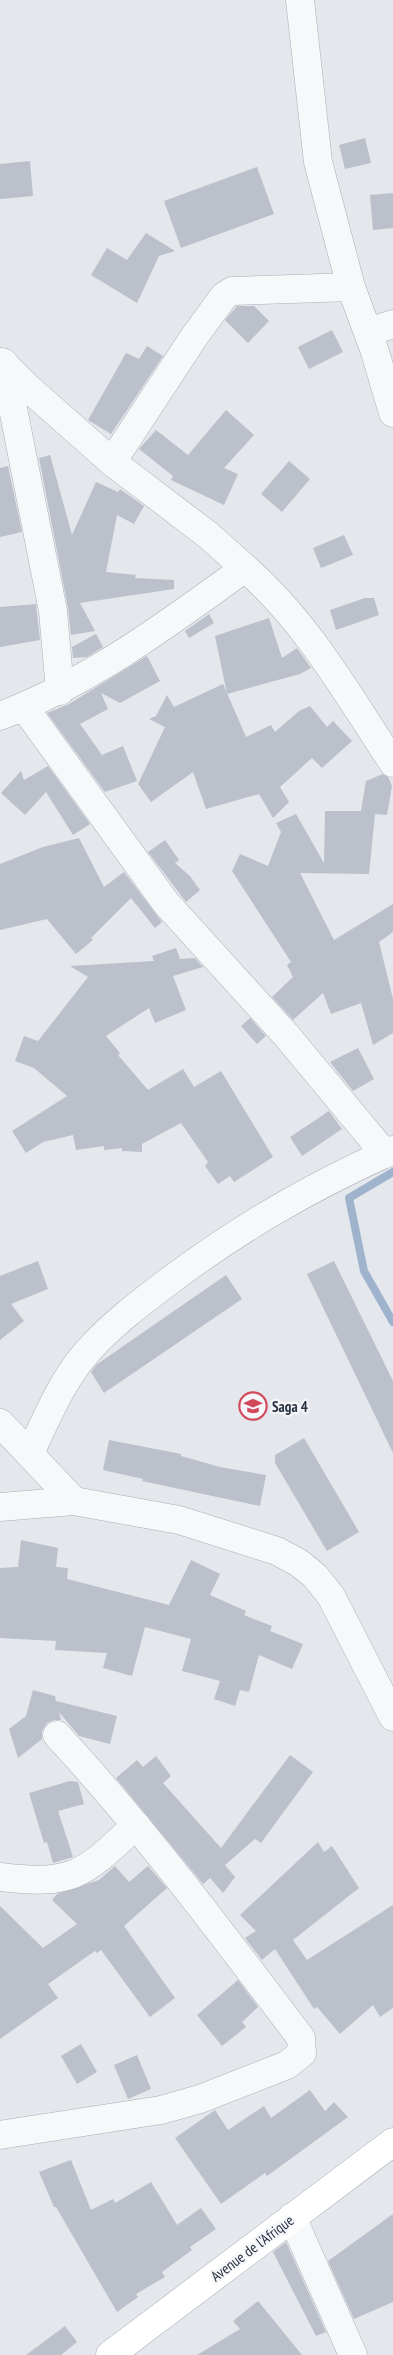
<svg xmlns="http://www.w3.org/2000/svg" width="393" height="2355" font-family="'PT Sans Narrow',sans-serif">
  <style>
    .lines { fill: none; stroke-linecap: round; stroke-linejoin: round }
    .stream { stroke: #9fb4cc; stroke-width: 8 }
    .building { fill: #bbc0ca }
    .minor-casing { stroke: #a9aeb7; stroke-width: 29 }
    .major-casing { stroke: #a3abb8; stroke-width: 29 }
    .minor { stroke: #f7f8fa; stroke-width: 28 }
    .major { stroke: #fff; stroke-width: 28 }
    .labels { text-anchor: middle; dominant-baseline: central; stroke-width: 4.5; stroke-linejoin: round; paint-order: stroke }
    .poi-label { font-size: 15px; font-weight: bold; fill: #2b3445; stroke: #f4f6f9; text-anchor: start }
    .street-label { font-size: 15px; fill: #2b3445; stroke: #f4f6f9 }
  </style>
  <rect width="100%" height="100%" fill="#e4e7ec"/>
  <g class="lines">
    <path class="stream" d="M393 1172 349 1198 364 1271 393 1322"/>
  </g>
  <g class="building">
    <path d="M365 138 371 163 345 169 339 145Z"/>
    <path d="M30 161 33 196 0 199V164Z"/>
    <path d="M257 167 274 214 181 248 164 201Z"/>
    <path d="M393 193V228L373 230 370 195Z"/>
    <path d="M146 233 175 251 159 256 137 303 91 275 107 248 127 260Z"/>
    <path d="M237 306H254L269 321 248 343 225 320Z"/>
    <path d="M332 330 343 352 309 369 298 347Z"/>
    <path d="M147 346 163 356 111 434 88 420 126 353 139 359Z"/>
    <path d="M226 410 254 435 224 468 238 474 224 505 171 480 173 476 139 449 156 430 188 455Z"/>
    <path d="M50 455 72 535 96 482 118 492 120 489 144 506 134 524 117 515 106 572 136 575 135 578 174 580V589L80 603 95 631 71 635 68 608 39 458Z"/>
    <path d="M289 461 310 479 282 512 261 494Z"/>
    <path d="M8 466 22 532 0 537V468Z"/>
    <path d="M344 535 353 555 321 568 313 548Z"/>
    <path d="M365 598H374L379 615 336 630 330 610Z"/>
    <path d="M36 604 40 640 0 647V607Z"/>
    <path d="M209 614 214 623 189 638 185 631Z"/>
    <path d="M269 618 282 658 297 648 311 668 300 674 227 694 215 636Z"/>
    <path d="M96 634 103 647 87 657 73 658 72 647Z"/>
    <path d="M147 656 160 681 120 703 101 693 108 709 80 724 102 755 123 746 137 781 105 792 47 713 69 704Z"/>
    <path d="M223 684 246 737 271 725 275 732 299 711 310 706 327 727 333 721 352 741 322 768 312 758 280 787 289 802 273 818 259 794 206 809 193 772 151 802 138 784 165 727 149 719 156 716 167 695 174 707Z"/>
    <path d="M48 766 90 824 73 835 46 792 25 815 1 793 21 771 24 780Z"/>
    <path d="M383 774 388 777 392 786 387 815 375 814 369 874 300 873 334 940 393 904V932L379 942 393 999V1033L373 1045 361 1003 331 1014 323 993 293 1020 272 997 293 977 287 965 291 962 232 871 240 854 268 866 281 832 276 823 296 814 324 863 325 811H361L366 781Z"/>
    <path d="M79 838 104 887 124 872 162 922 155 928 131 898 91 938 93 940 76 954 47 919 0 930V864L43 847Z"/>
    <path d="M165 840 179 860 175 863 190 876 200 890 186 902 148 852Z"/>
    <path d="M176 948 180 959 195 958 203 967 173 976 186 1010 155 1023 149 1008 106 1036 120 1053 118 1055 148 1090 183 1069 194 1087 221 1071 273 1157 234 1182 230 1176 218 1184 205 1166 208 1162 181 1123 142 1144V1152L122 1151V1148L104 1150V1146L76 1150 73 1135 43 1142 26 1153 12 1131 67 1096 34 1068 15 1061 24 1036 38 1041 88 977 70 966 154 961 152 956Z"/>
    <path d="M250 1018 266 1036 257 1044 241 1026Z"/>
    <path d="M358 1048 374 1079 353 1091 330 1062Z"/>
    <path d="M329 1111 342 1129 302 1156 290 1137Z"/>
    <path d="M38 1261 48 1289 11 1304 24 1321 0 1340V1276Z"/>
    <path d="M334 1261 393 1381V1453L307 1274Z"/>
    <path d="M226 1275 242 1299 104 1393 91 1372 96 1365Z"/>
    <path d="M304 1438 359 1532 327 1551 275 1463V1455Z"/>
    <path d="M109 1440 181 1454V1456L220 1467 266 1475 260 1506 142 1481 143 1479 103 1470Z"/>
    <path d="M21 1540 58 1548 56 1567 68 1568 67 1579 169 1605 191 1560 220 1574 210 1595 246 1611 244 1615 272 1626 270 1631 303 1644 292 1669 259 1655 249 1692 240 1690 235 1706 214 1699 220 1681 182 1671 191 1639 145 1627 132 1676 103 1668 107 1653 55 1650 56 1641 0 1638V1568L18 1567Z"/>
    <path d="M33 1690 55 1696 56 1701 117 1716 110 1744 79 1736 59 1712 61 1720H54L47 1723 42 1731V1739L18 1758 9 1729 26 1716Z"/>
    <path d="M290 1755 313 1772 261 1843 255 1839 225 1865 235 1877 223 1893 210 1878 203 1884 116 1778 137 1760 143 1767 156 1756 171 1776 163 1783 221 1848Z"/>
    <path d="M70 1781 78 1782 84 1804 58 1811 73 1857 53 1863 47 1842 44 1843 29 1793Z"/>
    <path d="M318 1842 324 1852 332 1846 359 1888 293 1940 307 1960 393 1905V2008L380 2017 373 2005 340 2034 317 2007 314 2009 275 1949 262 1960 245 1938 256 1931 240 1915Z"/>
    <path d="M115 1866 129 1882 148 1866 167 1888 124 1926 175 1998 150 2017 101 1950 97 1953 95 1951 48 1984 58 1998 0 2039V1906L43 1948 77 1924 52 1900 57 1894 99 1880Z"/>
    <path d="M238 1980 258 2007 242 2022 246 2027 222 2046 197 2015Z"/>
    <path d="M81 2044 97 2072 77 2084 61 2056Z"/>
    <path d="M137 2055 151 2089 128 2099 114 2065Z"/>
    <path d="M310 2090 325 2111 334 2102 348 2117 267 2176 265 2173 221 2204 175 2138 215 2110 228 2130 264 2106 271 2118Z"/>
    <path d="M71 2160 91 2210 113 2199 115 2203 151 2182 177 2225 201 2208 216 2229 190 2247 192 2250 162 2272 165 2277 136 2294 138 2297 117 2312 56 2207H54L39 2172Z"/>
    <path d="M393 2214V2302L354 2319 328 2261Z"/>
    <path d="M286 2242 326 2332 316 2336 273 2252Z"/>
    <path d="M258 2301 302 2355H197L240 2329 233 2321Z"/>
    <path d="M65 2326 77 2342 61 2355H26Z"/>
  </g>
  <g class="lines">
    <g class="minor-casing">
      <g id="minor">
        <path d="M300 0 318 162 351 287"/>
        <path d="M368 332 393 324"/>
        <path d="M2 362 26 386 112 462 208 535 245 568"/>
        <path d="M4 363 53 611 60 691"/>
        <path d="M112 462 194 337 224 296 232 291 351 287 375 352 393 413"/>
        <path d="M24 707 166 903 286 1035 385 1154"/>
        <path d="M0 716C90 682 168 624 245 568 307 622 348 695 393 763"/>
        <path d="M0 1423 74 1501"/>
        <path d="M30 1453C46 1420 63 1378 88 1351 111 1325 140 1303 168 1282 241 1227 311 1187 393 1150"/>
        <path d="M0 1507 74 1501 179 1520 277 1551 299 1563 315 1576 331 1596 393 1717"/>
        <path d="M0 1877C74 1886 84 1874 136 1825"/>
        <path d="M0 2135 161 2110 200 2099 287 2065 302 2053 301 2038C222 1934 145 1830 57 1735"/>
        <path d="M292 2217 353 2355"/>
      </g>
    </g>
    <g class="major-casing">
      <path id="major" d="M110 2355 393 2142"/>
    </g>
    <use href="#minor" class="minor"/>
    <use href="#major" class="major"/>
  </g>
  <defs>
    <g id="school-ring" transform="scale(1.4375)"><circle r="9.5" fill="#f4f6f9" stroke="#d1495b" stroke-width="1.5"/><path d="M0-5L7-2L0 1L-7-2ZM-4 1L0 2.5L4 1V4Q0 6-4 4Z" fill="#d1495b"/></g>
  </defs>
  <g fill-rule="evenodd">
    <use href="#school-ring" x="253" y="1406"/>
  </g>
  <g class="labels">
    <g class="poi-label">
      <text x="272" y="1406">Saga 4</text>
    </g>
    <g class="street-label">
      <text transform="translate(252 2248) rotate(-37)">Avenue de l'Afrique</text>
    </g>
  </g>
</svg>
